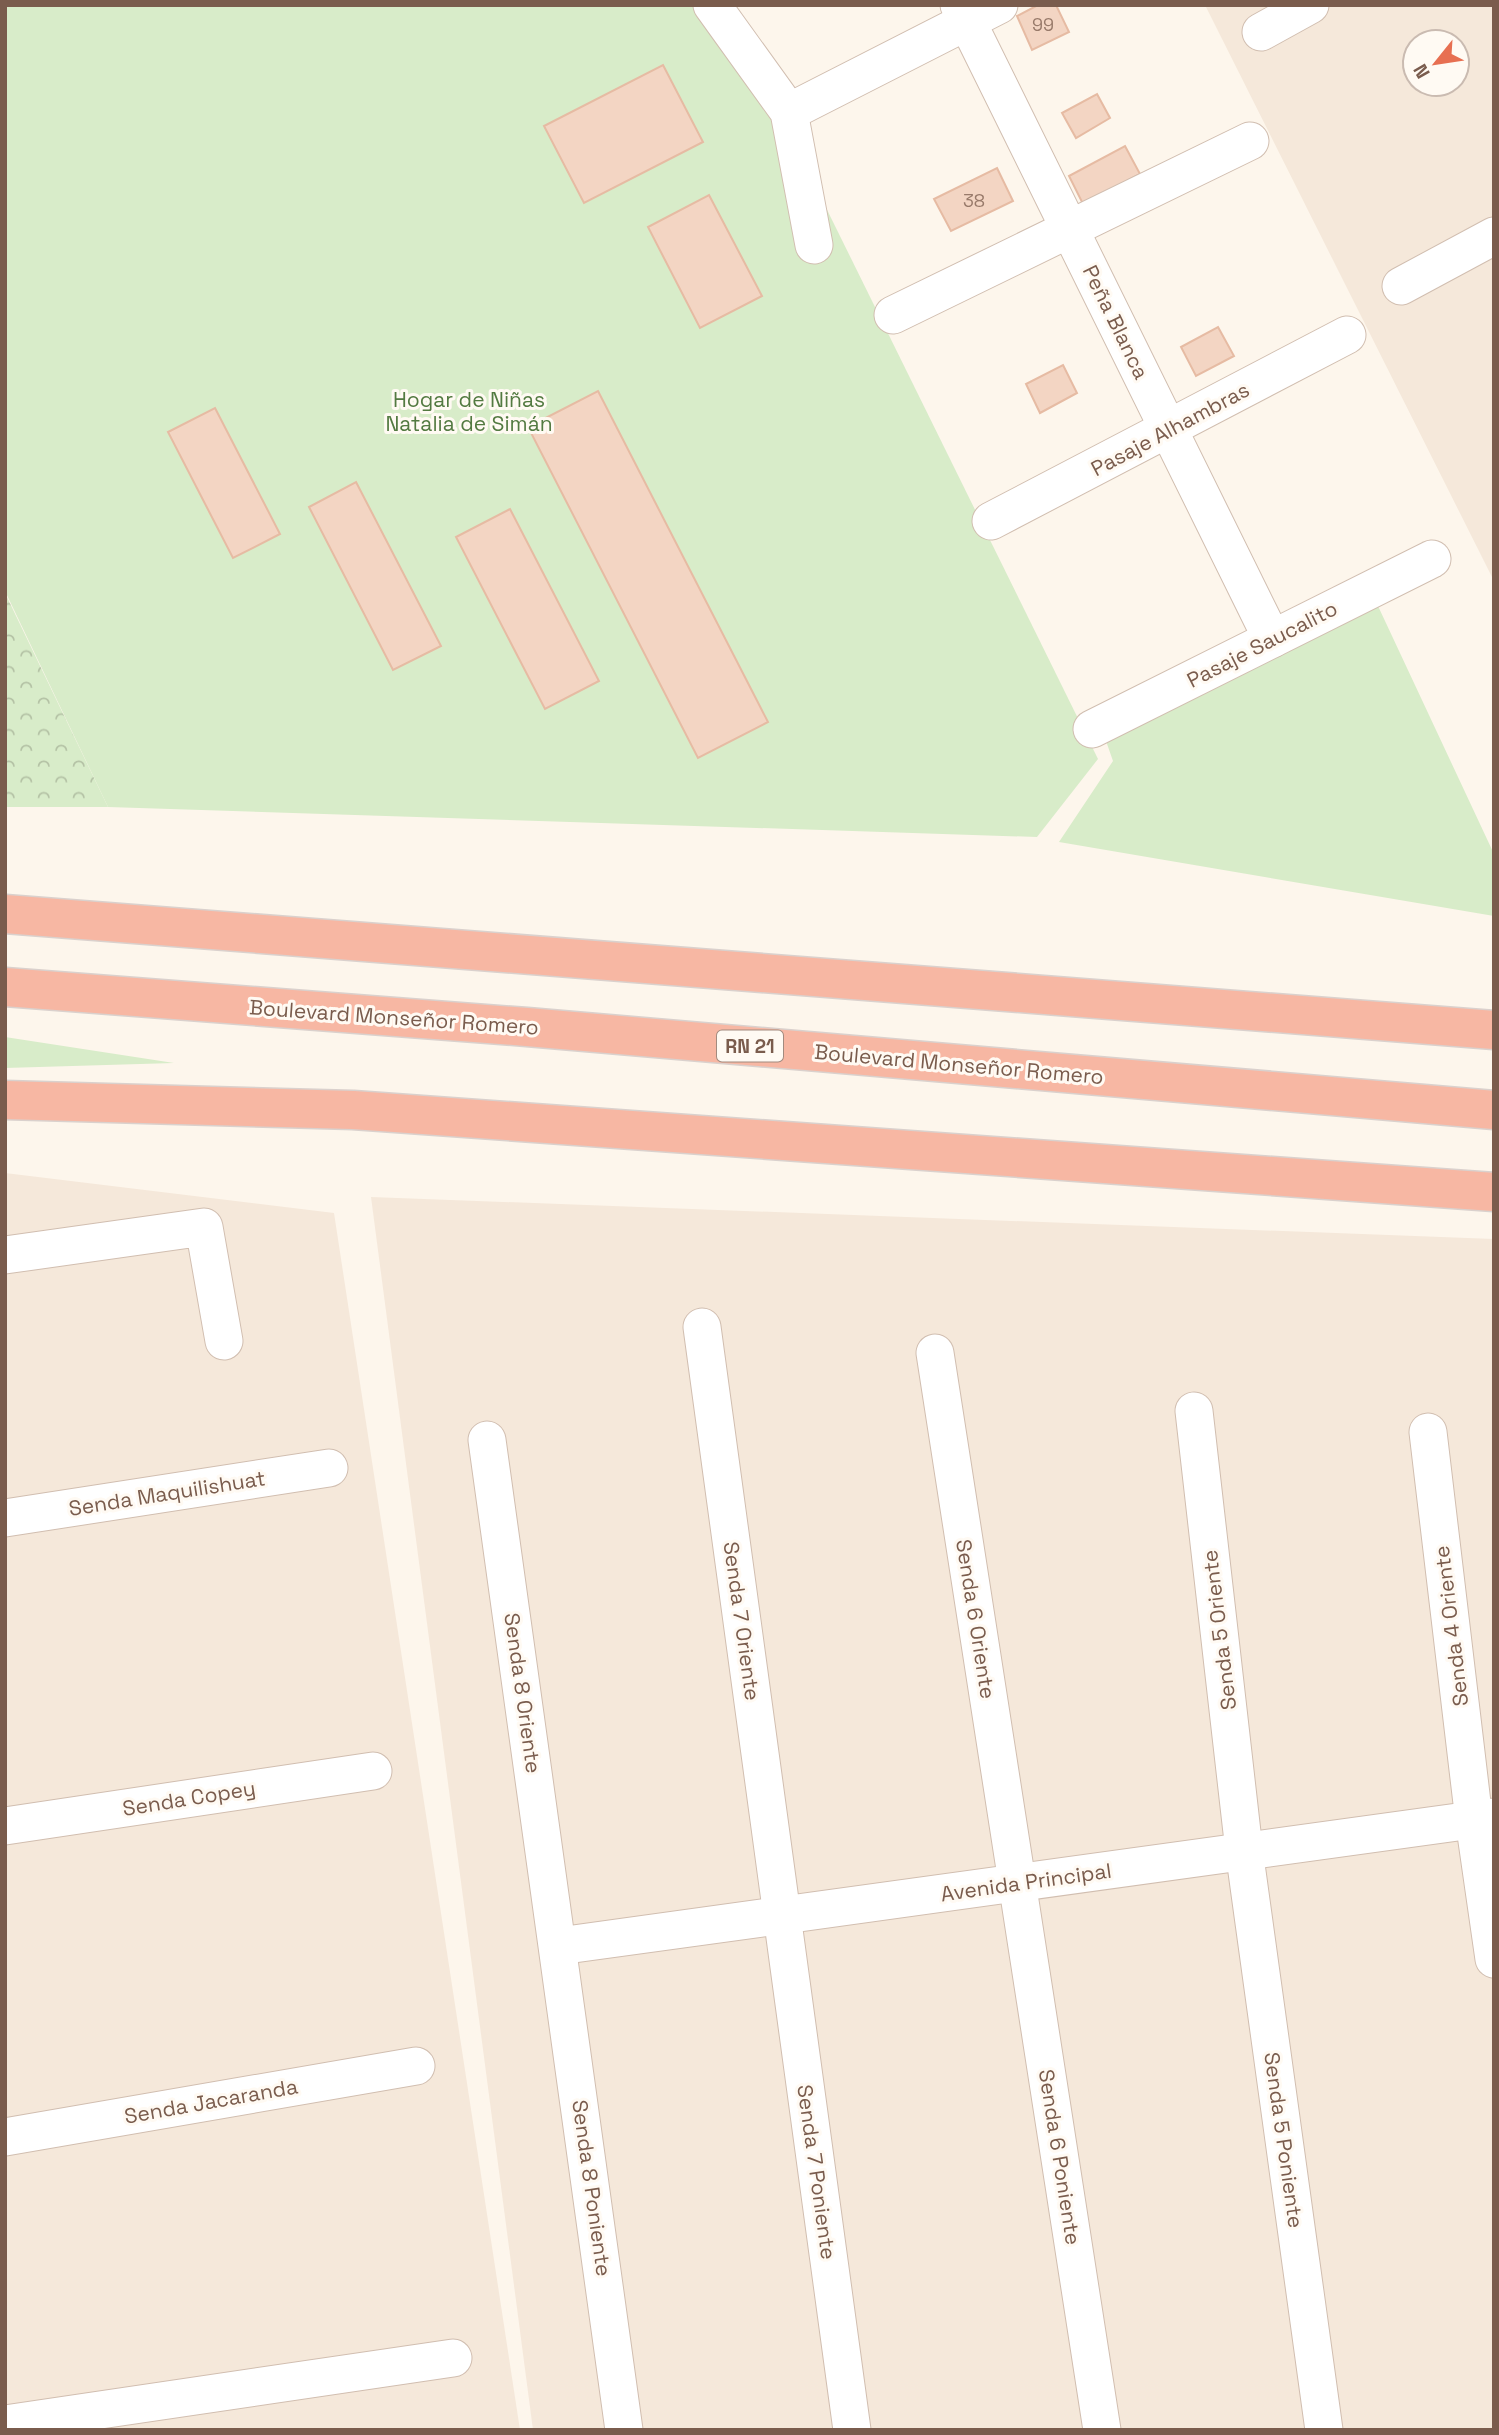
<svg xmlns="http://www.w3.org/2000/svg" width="1499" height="2435" font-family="'Space Grotesk',sans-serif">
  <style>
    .residential { fill: #f5e8da; fill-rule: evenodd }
    .forest { fill: url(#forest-crowns) }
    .green { fill: #d8ecc9 }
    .building { fill: #f3d5c3; stroke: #e6bba3; stroke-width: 2 }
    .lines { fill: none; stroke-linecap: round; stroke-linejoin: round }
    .street-casing { stroke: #d1beb0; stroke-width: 39 }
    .highway-casing { stroke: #dad1cd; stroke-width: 41 }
    .street { stroke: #fff; stroke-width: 37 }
    .highway { stroke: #f7b7a3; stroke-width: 38 }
    .labels { text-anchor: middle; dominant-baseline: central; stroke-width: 6; stroke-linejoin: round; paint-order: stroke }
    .number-label { font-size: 18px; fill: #987a6a }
    .shield { fill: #fffaf3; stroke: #a28b7f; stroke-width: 2 }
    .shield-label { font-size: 19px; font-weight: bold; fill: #7a5c4d }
    .street-label { font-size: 21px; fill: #7a5c4d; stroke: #fffaf3 }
    .park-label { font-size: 21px; fill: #537a41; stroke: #fffaf3 }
  </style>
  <defs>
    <pattern id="forest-crowns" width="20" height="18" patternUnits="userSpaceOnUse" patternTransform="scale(1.75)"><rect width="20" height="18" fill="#d8ecc9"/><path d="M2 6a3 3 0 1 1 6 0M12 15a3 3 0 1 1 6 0" fill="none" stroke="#b4c2a5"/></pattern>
  </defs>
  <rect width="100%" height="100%" fill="#fdf6ec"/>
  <g class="residential">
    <path d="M1205 5H1494V581ZM1415 42H1457V84H1415Z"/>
    <path d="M5 1173 334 1213 520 2430H5Z"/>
    <path d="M371 1197 1494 1239V2430H533Z"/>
  </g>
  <path class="forest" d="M5 593 108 807H5Z"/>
  <g class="green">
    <path d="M5 5H726L1098 759 1037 837 108 807 5 591Z"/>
    <path d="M1378 606 1494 854V916L1059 842 1113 761 1106 741Z"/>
    <path d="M5 1037 174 1063 5 1068Z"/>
  </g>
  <g class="building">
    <path d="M1038 5H1056L1069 32 1032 50 1017 16Z"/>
    <path d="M663 65 703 142 584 203 544 126Z"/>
    <path d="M1097 94 1110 118 1076 138 1062 113Z"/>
    <path d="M1125 146 1140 174 1083 204 1069 176Z"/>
    <path d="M997 168 1013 201 951 231 934 199Z"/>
    <path d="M709 195 762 296 700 328 648 227Z"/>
    <path d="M1218 327 1234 356 1196 376 1181 347Z"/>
    <path d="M1063 365 1077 393 1040 413 1026 384Z"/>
    <path d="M598 391 768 722 698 758 528 427Z"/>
    <path d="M215 408 280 534 233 558 168 432Z"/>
    <path d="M356 482 441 646 393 670 309 507Z"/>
    <path d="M510 509 599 681 545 709 456 537Z"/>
  </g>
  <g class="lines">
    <g class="street-casing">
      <g id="street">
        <path d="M712 5 789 112 814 245"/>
        <path d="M959 5 1272 639"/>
        <path d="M1261 32 1310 5"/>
        <path d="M789 112 999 5"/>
        <path d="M1401 286 1494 236"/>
        <path d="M893 315 1250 141"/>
        <path d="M991 521 1347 335"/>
        <path d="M1092 729 1432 559"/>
        <path d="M5 1255 204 1227 224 1341"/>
        <path d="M702 1327 852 2430"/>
        <path d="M935 1353 1102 2430"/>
        <path d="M1194 1411 1244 1850 1324 2430"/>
        <path d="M1428 1432 1474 1820 1494 1959"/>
        <path d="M487 1440 624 2430"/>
        <path d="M5 1518 329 1468"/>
        <path d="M5 1826 373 1771"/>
        <path d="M559 1946 1494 1817"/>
        <path d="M5 2137 416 2066"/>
        <path d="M5 2424 453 2358"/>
      </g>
    </g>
    <g class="highway-casing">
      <g id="highway">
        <path d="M5 914 1494 1030"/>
        <path d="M5 987 527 1027 1494 1110"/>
        <path d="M5 1100 353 1110 1494 1192"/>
      </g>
    </g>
    <use href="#street" class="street"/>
    <use href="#highway" class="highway"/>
  </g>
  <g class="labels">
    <g class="number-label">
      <text x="1043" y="24">99</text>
      <text x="974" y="200">38</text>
    </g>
    <rect class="shield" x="717" y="1030.5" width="66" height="31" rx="5"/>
    <g class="shield-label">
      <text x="750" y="1046">RN 21</text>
    </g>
    <g class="street-label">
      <text transform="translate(1116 322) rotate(64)">Peña Blanca</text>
      <text transform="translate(1170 429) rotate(-28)">Pasaje Alhambras</text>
      <text transform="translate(1262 644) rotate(-27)">Pasaje Saucalito</text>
      <text transform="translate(394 1017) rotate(4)">Boulevard Monseñor Romero</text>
      <text transform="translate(959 1064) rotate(5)">Boulevard Monseñor Romero</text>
      <text transform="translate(167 1493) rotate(-9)">Senda Maquilishuat</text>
      <text transform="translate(976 1619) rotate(81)">Senda 6 Oriente</text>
      <text transform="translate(742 1621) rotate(82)">Senda 7 Oriente</text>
      <text transform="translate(1451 1626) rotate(-97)">Senda 4 Oriente</text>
      <text transform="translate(1219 1630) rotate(-97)">Senda 5 Oriente</text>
      <text transform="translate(523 1693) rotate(82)">Senda 8 Oriente</text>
      <text transform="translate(189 1798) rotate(-9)">Senda Copey</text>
      <text transform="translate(1026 1882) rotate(-8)">Avenida Principal</text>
      <text transform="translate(211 2101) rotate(-10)">Senda Jacaranda</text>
      <text transform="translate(1284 2140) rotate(82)">Senda 5 Poniente</text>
      <text transform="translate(1060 2157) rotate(81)">Senda 6 Poniente</text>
      <text transform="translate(817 2172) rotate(82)">Senda 7 Poniente</text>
      <text transform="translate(592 2188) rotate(82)">Senda 8 Poniente</text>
    </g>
    <g class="park-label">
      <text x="469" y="399">Hogar de Niñas<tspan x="469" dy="24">Natalia de Simán</tspan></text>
    </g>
  </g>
  <rect width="1499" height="2435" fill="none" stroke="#7a5c4d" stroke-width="14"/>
  <g transform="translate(1436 63) rotate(240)"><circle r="33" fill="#fffaf3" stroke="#cabbb1" stroke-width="2"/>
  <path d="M0-5L12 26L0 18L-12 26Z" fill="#e76f51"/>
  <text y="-10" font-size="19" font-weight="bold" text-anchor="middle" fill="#7a5c4d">N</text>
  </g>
</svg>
